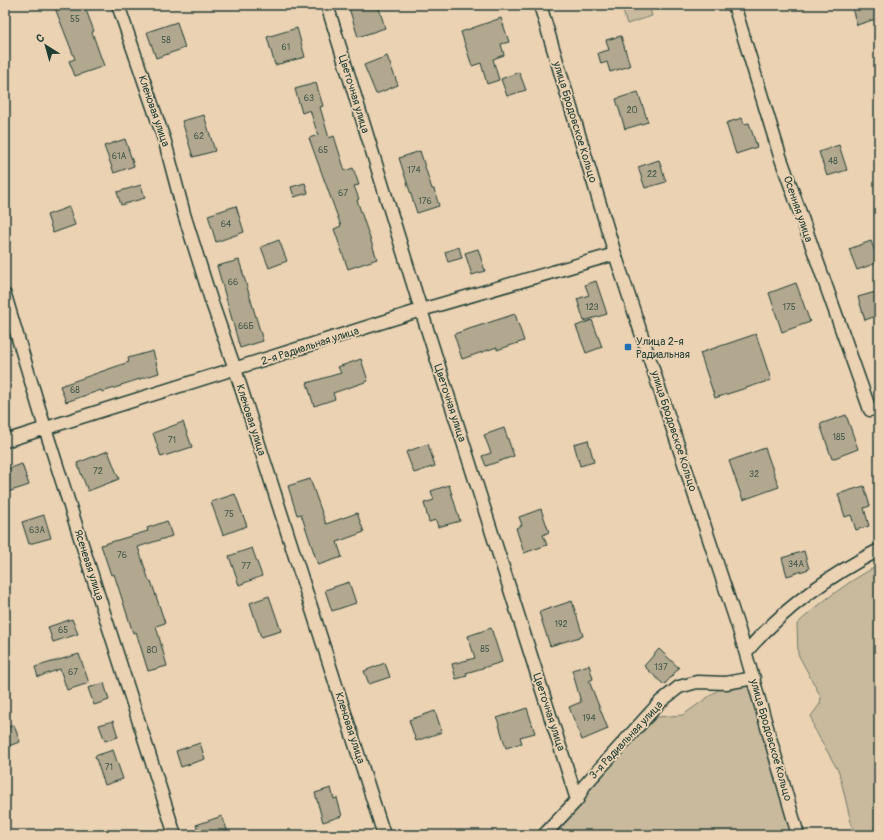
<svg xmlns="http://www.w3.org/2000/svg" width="884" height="840" font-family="Pangolin,sans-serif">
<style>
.green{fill:#c9ba9e;stroke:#747c69}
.building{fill:#b2a890;stroke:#1f3d34}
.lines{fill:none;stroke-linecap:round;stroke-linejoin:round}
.street-casing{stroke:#1f3d34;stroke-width:15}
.street{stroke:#ead2b3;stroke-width:12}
.poi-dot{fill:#1f6fb2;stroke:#ead2b3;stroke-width:1.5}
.labels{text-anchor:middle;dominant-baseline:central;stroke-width:3.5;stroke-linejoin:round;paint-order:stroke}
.number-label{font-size:9px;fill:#44584b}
.street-label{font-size:11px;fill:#1f3d34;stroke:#ead2b3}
.poi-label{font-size:11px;fill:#1f3d34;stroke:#ead2b3;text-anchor:start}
</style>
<rect width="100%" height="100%" fill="#ead2b3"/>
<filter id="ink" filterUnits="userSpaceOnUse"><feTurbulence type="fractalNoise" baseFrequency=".025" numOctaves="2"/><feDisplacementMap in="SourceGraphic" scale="8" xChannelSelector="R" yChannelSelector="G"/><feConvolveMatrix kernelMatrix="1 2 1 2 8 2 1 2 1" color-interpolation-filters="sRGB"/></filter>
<g filter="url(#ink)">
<path class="green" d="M621,5H649L652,16L627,24Z
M879,565V835H854L839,772L814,728L811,716L820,704L821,697L798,654L797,624C822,601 849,581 879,565Z
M748,683L793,835H554L585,801L584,793L657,717L683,715L718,690Z"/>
<path class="building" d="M62,5H84L94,31L92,32L104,66L75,76L69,61L75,59L55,8Z
M358,5H378L385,28L358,37L349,8Z
M851,5H879V18L857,25Z
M501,18L509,42L501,44L504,55L493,59L499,80L487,84L481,63L472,66L461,32Z
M177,22L185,48L156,58L147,32Z
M297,28L305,57L275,65L267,37Z
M621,36L630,66L610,72L607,62L601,64L598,53L609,50L606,40Z
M387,56L398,85L376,94L364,65Z
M519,72L526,90L507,96L501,79Z
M316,83L323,106L320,107L329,138L334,136L345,171L353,168L359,185L354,186L359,199L357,200L377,259L348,269L334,229L341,226L309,138L318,135L310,110L302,113L295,89Z
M638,92L648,122L625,129L616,99Z
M204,115L215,151L193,157L182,121Z
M742,118L744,124L749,123L757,147L736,154L726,123Z
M125,139L134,166L114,173L104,146Z
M839,145L847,170L827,176L819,152Z
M420,151L432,189H434L439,206L417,213L399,158Z
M659,160L666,182L645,188L638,167Z
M305,183L308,193L294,197L291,187Z
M141,185L145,198L121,205L117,192Z
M236,206L244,232L216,242L208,215Z
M69,207L75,225L53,233L47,215Z
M279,240L287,261L269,268L261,247Z
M871,241L879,262L857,270L849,249Z
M459,247L462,258L448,262L445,252Z
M478,249L485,271L472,275L465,253Z
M239,260L263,341L240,348L217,266Z
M596,281L607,314L584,321L577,299L589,295L585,285Z
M796,283L810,322L782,332L769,293Z
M879,291V315L865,320L858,297Z
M515,314L524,341L497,350V347L462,359L454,334Z
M592,320L602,347L586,353L576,326Z
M756,334L771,380L715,398L700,353Z
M153,351L159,373L121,385V386L102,392L101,390L66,402L60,386L129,362L128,358Z
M361,359L368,381L333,393L335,399L314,406L307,383L341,373L338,367Z
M846,415L858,449L832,459L820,424Z
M183,422L192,447L161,457L153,433Z
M504,428L514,456L486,466L482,456L491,453L484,435Z
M588,440L594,462L580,466L574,444Z
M428,444L435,466L414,473L406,452Z
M765,448L779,487L743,500L729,461Z
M108,451L119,479L88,491L77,463Z
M22,464L29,485L5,493V470Z
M310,479L326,524L357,513L364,532L337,542L342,557L318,565L301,514L297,515L288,486Z
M449,485L460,521L438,527L436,520L429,522L424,503L434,500L431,491Z
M864,486L870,506L864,508L869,526L856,530L851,515L845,517L838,494Z
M235,494L247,526L223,535L211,502Z
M541,509L549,532L543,535L547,545L524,553L516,528L522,525L519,517Z
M44,515L51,538L29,544L22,522Z
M167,521L172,536L138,547L149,581H151L165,623L156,626L167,666L148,671L136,632L133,633L114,574L111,575L101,545L148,531L147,528Z
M252,548L262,576L239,585L229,556Z
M804,551L809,569L787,576L782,558Z
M349,582L356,603L332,611L325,590Z
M269,596L281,631L261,637L250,603Z
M572,601L583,636L550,646L539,612Z
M72,619L78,634L53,642L48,627Z
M491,628L502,662L466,673L467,676L456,679L452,664L475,658L468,636Z
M659,649L679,668L664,685L644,666Z
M79,654L89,683L67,690L60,669L38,677L35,667Z
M385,663L390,677L369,684L364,671Z
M589,665L593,679L589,681L608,729L582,740L569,707L581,702L572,670Z
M104,683L109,700L94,705L88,688Z
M527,708L535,733L520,737L522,743L506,748L497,718Z
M435,711L442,732L416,741L409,720Z
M113,721L118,737L105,741L99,725Z
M14,725L20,742L8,746L5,736V728Z
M200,743L205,759L181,767L176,751Z
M113,750L123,779L105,785L95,756Z
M331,788L334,799L337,798L342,816L323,822L315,793Z
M222,816L229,835H200L196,825Z"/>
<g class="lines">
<g class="street-casing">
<path id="street" d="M118,5L165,142L184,214L211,300L235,369L384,835
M327,5L421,310L577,800
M540,5L615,254L739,630L798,835
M734,5L780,156L870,410
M5,295L45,428L175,835
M5,441L421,310L615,254
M746,652C782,610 830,575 879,550
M544,835L577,800L584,786L660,702L679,687L697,682L726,683L754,678"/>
</g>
<use href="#street" class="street"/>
</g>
</g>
<rect class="poi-dot" x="624" y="343" width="8" height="8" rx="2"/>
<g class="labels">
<g class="number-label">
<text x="75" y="19">55</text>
<text x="166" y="40">58</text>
<text x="286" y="47">61</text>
<text x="309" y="98">63</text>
<text x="632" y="110">20</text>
<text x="199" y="136">62</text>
<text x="323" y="150">65</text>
<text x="119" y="156">61А</text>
<text x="833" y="161">48</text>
<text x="414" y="170">174</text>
<text x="652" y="174">22</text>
<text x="343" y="193">67</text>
<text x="425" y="201">176</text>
<text x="226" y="224">64</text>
<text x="233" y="282">66</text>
<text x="592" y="307">123</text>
<text x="789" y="307">175</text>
<text x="246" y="326">66Б</text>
<text x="75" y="390">68</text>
<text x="839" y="437">185</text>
<text x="172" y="440">71</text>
<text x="98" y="471">72</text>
<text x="754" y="474">32</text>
<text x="229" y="514">75</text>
<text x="37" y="530">63А</text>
<text x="122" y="555">76</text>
<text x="796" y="564">34А</text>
<text x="246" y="566">77</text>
<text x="561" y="624">192</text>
<text x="63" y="630">65</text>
<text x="485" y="649">85</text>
<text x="152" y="650">80</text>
<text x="661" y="667">137</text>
<text x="73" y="672">67</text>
<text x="589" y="718">194</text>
<text x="109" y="767">71</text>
</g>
<g class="street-label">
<text transform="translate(354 94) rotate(73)">Цветочная улица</text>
<text transform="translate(154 111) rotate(71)">Кленовая улица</text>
<text transform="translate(575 122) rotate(73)">улица Бродовское Кольцо</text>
<text transform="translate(798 209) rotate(71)">Осенняя улица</text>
<text transform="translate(310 346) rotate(-18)">2-я Радиальная улица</text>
<text transform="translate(450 403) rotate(72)">Цветочная улица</text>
<text transform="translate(251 420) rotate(72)">Кленовая улица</text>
<text transform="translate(674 431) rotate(72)">улица Бродовское Кольцо</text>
<text transform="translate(89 565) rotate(72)">Ясеневая улица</text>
<text transform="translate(549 712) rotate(72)">Цветочная улица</text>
<text transform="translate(350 728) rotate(72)">Кленовая улица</text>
<text transform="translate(626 740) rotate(-47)">3-я Радиальная улица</text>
<text transform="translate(771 740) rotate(74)">улица Бродовское Кольцо</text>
</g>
<g class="poi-label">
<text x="636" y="341">Улица 2-я<tspan x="636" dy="13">Радиальная</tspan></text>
</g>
</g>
<rect width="884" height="840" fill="none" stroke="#ead2b3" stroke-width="20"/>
<rect x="10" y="10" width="864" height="820" fill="none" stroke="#1f3d34" stroke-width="1.5" filter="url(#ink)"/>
<g transform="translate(46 46) rotate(323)" stroke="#ead2b3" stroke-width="3" paint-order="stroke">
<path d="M0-3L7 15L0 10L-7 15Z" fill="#1f3d34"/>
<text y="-6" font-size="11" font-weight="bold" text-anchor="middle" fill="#1f3d34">С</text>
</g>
</svg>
